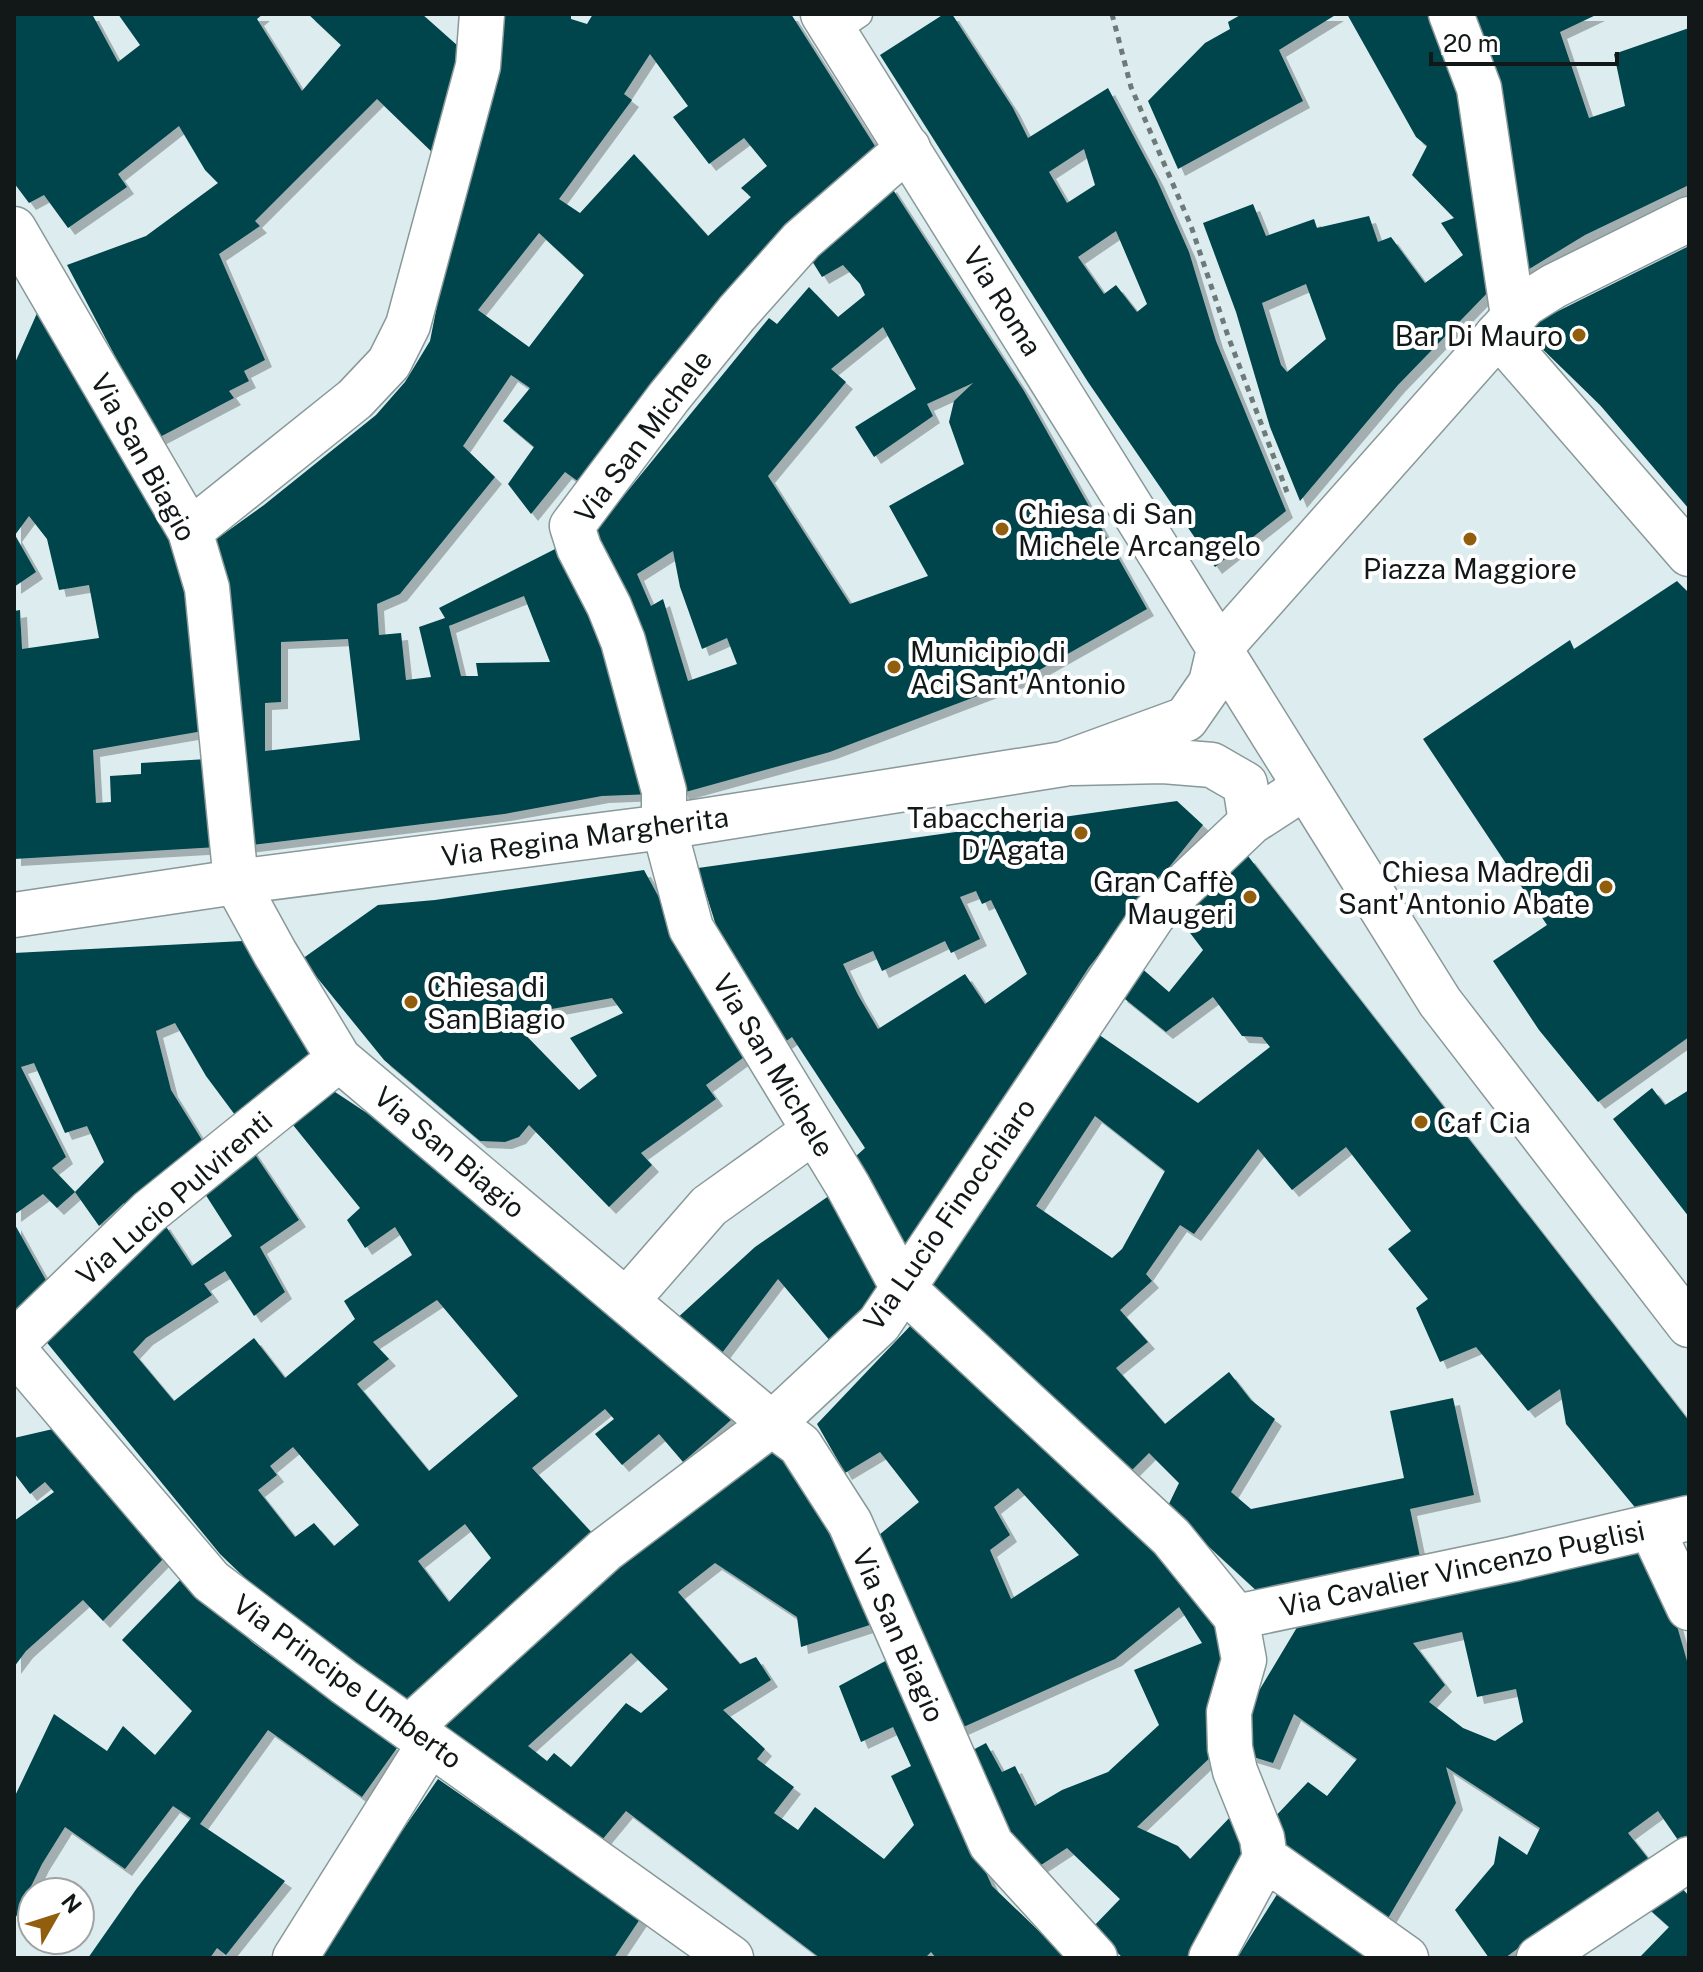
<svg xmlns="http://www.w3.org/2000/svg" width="1703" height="1972" font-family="'Public Sans',sans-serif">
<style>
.building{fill:#02454b;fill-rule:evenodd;filter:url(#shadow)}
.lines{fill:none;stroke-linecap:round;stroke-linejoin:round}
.service-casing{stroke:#899899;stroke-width:29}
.minor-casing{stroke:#899899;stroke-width:47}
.tertiary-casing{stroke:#899899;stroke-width:47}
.path{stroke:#6e7979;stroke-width:5;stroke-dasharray:6 6;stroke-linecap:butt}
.service{stroke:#fff;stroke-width:26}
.minor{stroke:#fff;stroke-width:44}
.tertiary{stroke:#fff;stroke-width:44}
.poi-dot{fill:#915e0e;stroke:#fff;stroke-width:3}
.labels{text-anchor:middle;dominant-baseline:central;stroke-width:8;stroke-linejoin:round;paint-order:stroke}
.street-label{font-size:28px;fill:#121818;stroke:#fff}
.poi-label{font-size:28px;fill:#121818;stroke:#fff;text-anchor:end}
</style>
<defs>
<filter id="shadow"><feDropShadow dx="7" dy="7" stdDeviation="0" flood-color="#0004"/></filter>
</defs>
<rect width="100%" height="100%" fill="#ddedef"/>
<path class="building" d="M14,14H92L118,62L140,45L118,14H263L257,19L302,91L341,45L308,14H422L467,54L433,153L377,99L255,221L260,226L219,254L265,360L244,371L249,381L229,391L234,398L158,438L67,265L146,236L218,183L205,170L179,126L118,174L127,187L68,228L44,195L29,203L14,183Z
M495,14H571V19L587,24L593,14H791L880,154L579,482L565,472L531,514L508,484L534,447L503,421L530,388L511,375L463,446L495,477L400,594L377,604L379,635L401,633L406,680L431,677L419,627L445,618L439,608L559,547L581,578L654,794L602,796L504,814L243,846L239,703L229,586L211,543L264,505L376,415L405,382L430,341ZM650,54L688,106L673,117L709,164L744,138L767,166L741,188L751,197L708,236L634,154L580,213L559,199L632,100L624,94ZM539,233L584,275L529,347L478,310ZM524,596L550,662L476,663L478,676H461L449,626ZM348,639L360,740L265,751V703L281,702V642Z
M944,14H952L1013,108L1028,138L1108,88L1157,180L1189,252L1216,341L1286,511L1215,567L1088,382L880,55ZM1084,149L1095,185L1067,203L1049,172ZM1116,231L1147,304L1137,312L1116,285L1104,294L1078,257Z
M1242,14H1337L1279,50L1303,101L1178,169L1148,101L1205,43L1230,29L1228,22Z
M1347,14H1431L1448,43L1494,286L1398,385L1300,501L1270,427L1236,312L1203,223L1253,204L1266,236L1314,219L1317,228L1369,216L1378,242L1391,237L1425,283L1463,255L1441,223L1454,218L1412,175L1427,146L1416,137ZM1306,284L1326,339L1287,372L1281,365L1262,303Z
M1469,14H1598L1560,32L1589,118L1625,106L1614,54L1689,28V185L1585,235L1521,274Z
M890,185L1024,391L1147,609L1027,677L830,752L682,793L590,537L769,318L777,324L809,287L838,317L865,295L860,284L843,265L822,277L812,261ZM883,327L916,389L855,427L874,457L933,416L927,404L973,383L954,401L949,422L964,464L889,506L928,576L850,604L768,476L846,382L831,369ZM673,551L680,587L702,649L727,638L737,664L688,681L663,599L651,606L637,574Z
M1689,246V509L1600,405L1522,329Z
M38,311L182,555L203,731L93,750L96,803L111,802L110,776L141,774V763L207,759L218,847L14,859V611L20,610L22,649L99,638L89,585L59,590L47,539L29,516L15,535L36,572L14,587V365Z
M1677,581L1689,593V1037L1598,1102L1539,1030L1493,961L1547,925L1423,739L1570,640L1574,649Z
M1177,801L1203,825L1089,967L905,1252L846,1165L865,1148L792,1037L779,1046L724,951L698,868ZM976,891L982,904L991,900L1027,974L985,1004L965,974L878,1029L858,995L843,964L873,951L882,971L945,941L951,953L980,939L960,897Z
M1248,856L1689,1421V1500L1638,1511L1566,1424L1560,1389L1528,1411L1476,1347L1440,1362L1416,1308L1428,1299L1388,1249L1411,1231L1346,1147L1292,1190L1258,1149L1194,1234L1180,1225L1146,1274L1152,1281L1120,1310L1148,1342L1116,1368L1165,1424L1229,1372L1251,1400L1275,1419L1231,1492L1251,1509L1404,1478L1390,1411L1453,1398L1474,1495L1410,1509L1420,1557L1258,1592L1167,1508L1179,1483L1149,1453L1129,1473L923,1283L1095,1032L1198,1103L1270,1047L1262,1037L1242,1036L1213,997L1166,1032L1120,995L1139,966L1169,992L1203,950L1175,913ZM1095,1116L1165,1171L1122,1249L1112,1258L1036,1206Z
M644,870L705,982L751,1052L706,1085L716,1099L641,1153L652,1165L609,1207L529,1125L519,1137L505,1142L480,1141L384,1060L302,959L378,905L435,900ZM612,998L623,1013L570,1038L597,1076L579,1090L508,1017Z
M243,941L315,1063L238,1119L206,1076L175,1023L156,1031L171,1090L205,1145L127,1210L124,1203L99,1226L75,1192L57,1208L43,1194L14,1215V953ZM34,1063L65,1133L87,1126L104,1162L75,1192L52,1168L66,1157L21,1067Z
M329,1088L444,1164L674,1359L731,1420L683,1462L659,1434L622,1465L595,1434L614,1419L605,1409L532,1468L592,1533L413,1707L279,1610L220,1554L44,1339L163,1222L192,1266L232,1236L200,1186L250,1147L299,1220L260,1247L285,1292L254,1316L225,1271L204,1284L212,1295L146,1338L133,1352L174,1401L254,1338L285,1378L355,1319L344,1301L412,1255L395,1227L365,1248L347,1220L360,1208L289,1120ZM437,1300L518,1396L429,1471L357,1384L389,1359L373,1342ZM293,1447L359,1525L334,1546L314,1523L295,1537L258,1490L277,1475L270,1466ZM465,1524L491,1558L449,1602L418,1561Z
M1652,1088L1665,1105L1689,1090V1217L1613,1119Z
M836,1191L884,1281L869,1309L831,1342L778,1279L719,1357L674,1321L755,1247Z
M14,1223L48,1284L14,1314Z
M914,1322L1152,1537L1224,1634L1216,1752L1137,1827L1178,1846L1190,1859L1234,1813L1244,1832L1240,1862L1194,1958H1123L1092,1928L1120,1899L1067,1848L1038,1867L1003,1827L969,1752L986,1743L1002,1772L1015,1766L1035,1806L1062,1790L1108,1772L1159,1725L1134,1670L1202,1643L1179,1607L1115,1659L959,1729L873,1540L919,1502L880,1452L845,1473L817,1424ZM1018,1488L1079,1555L1011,1599L990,1550L1010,1535L994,1507Z
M53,1429L165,1557L103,1621L83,1600L26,1651L14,1667V1521L54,1492L45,1482L30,1494L14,1473V1438Z
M774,1445L806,1490L876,1623L801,1647L797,1617L715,1563L678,1592L740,1664L756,1657L771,1680L723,1710L765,1749L757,1759L794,1787L774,1813L798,1830L815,1807L884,1859L914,1825L891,1776L911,1766L893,1727L861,1742L839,1686L889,1659L992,1886L1067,1958H936L931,1952L925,1958H820L626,1811L597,1846L438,1724L617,1566ZM631,1653L668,1689L641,1713L626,1703L571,1767L554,1753L547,1761L528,1746Z
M1642,1547L1671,1605L1689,1668V1838L1680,1843L1658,1811L1628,1833L1651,1862L1557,1919L1505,1958H1489L1455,1910L1494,1864L1499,1836L1527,1855L1540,1828L1446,1767L1456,1803L1384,1925L1292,1854L1270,1822L1308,1782L1327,1796L1357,1759L1294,1714L1273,1763L1250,1756L1245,1714L1299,1624ZM1462,1632L1477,1697L1516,1689L1523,1722L1495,1741L1463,1728L1429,1702L1445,1685L1413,1643Z
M184,1576L252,1642L397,1748L362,1797L268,1730L200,1824L285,1881L226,1955L217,1948L210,1958H88L137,1888L191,1818L173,1806L125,1869L65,1827L42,1864L14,1921V1798L54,1714L107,1751L123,1726L155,1755L192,1711L122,1640Z
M438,1779L640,1919L614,1958H314Z
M1674,1880L1689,1896V1958H1639L1669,1927L1641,1902Z
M1281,1888L1381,1958H1237Z"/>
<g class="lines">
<g class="service-casing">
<path id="service" d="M834,31L859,14"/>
</g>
<g class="minor-casing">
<path id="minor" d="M1451,14L1479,88L1513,316
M908,148L802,240L737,313L669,397L572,526L579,548L609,606L623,641L664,791V827L691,928L848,1186L903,1288L1171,1537L1236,1617L1244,1660L1229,1712L1230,1748L1235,1771L1262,1838L1265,1858L1211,1958
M14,229L190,531L207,588L236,882L275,953L339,1059L772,1424L800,1445L850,1523L991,1844L1095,1958
M1498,334L1689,554
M190,531L355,399L389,363L408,325L478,66L482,14
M1073,763L1163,761L1212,765L1245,784L1251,822
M627,1300L709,1206L814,1131
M14,1343L149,1212L339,1059
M14,1350L211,1581L344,1682L731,1958
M1651,1527L1689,1608
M1236,1617L1513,1559L1689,1518
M409,1728L605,1550L772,1424L879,1324L1154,914L1251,822L1305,787
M1265,1858L1406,1958
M295,1958L430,1743
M1539,1958L1689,1859"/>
</g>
<g class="tertiary-casing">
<path id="tertiary" d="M823,14L1440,1002L1689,1325
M14,915L236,882L664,827L1063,764L1186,719L1211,683L1219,649L1525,304L1554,286L1689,219"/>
</g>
<path class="path" d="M1112,14L1131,87L1191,226L1228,336L1287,492"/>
<use href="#service" class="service"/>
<use href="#minor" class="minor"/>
<use href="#tertiary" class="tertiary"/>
</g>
<g class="poi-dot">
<circle cx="1579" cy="335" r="8"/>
<circle cx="1002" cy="529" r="8"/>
<circle cx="1470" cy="539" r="8"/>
<circle cx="894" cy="667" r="8"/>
<circle cx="1081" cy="833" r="8"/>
<circle cx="1606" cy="887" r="8"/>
<circle cx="1250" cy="897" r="8"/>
<circle cx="411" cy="1002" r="8"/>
<circle cx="1421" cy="1122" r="8"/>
</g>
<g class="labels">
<g class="street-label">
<text transform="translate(1003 301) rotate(58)">Via Roma</text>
<text transform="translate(643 436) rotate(-53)">Via San Michele</text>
<text transform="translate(144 457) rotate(61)">Via San Biagio</text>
<text transform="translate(585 836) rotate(-8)">Via Regina Margherita</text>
<text transform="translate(774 1065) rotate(59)">Via San Michele</text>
<text transform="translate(450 1152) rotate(40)">Via San Biagio</text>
<text transform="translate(174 1198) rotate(-41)">Via Lucio Pulvirenti</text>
<text transform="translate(949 1214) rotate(-55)">Via Lucio Finocchiaro</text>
<text transform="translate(1462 1568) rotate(-12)">Via Cavalier Vincenzo Puglisi</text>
<text transform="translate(899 1635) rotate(66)">Via San Biagio</text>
<text transform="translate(348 1681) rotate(36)">Via Principe Umberto</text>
</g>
<g class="poi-label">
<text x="1563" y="335">Bar Di Mauro</text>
<text x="1018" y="513" text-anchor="start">Chiesa di San<tspan x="1018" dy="32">Michele Arcangelo</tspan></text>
<text x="1470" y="568" text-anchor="middle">Piazza Maggiore</text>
<text x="910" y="651" text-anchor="start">Municipio di<tspan x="910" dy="32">Aci Sant'Antonio</tspan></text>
<text x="1065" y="817">Tabaccheria<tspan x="1065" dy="32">D'Agata</tspan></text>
<text x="1590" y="871">Chiesa Madre di<tspan x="1590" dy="32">Sant'Antonio Abate</tspan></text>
<text x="1234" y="881">Gran Caffè<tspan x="1234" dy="32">Maugeri</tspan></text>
<text x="427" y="986" text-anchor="start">Chiesa di<tspan x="427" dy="32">San Biagio</tspan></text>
<text x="1437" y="1122" text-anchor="start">Caf Cia</text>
</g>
</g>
<rect width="1703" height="1972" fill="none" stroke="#121818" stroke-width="32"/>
<g transform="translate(56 1916) rotate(51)"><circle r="38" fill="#ffffff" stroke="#a0a3a3" stroke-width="2"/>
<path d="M0-6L14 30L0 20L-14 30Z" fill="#915e0e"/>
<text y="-12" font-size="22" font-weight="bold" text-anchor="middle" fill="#121818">N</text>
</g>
<path d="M1431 52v12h186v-12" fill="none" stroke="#121818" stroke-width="4"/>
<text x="1443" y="52" font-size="24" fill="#121818" stroke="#ffffff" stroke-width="6" paint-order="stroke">20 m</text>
</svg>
